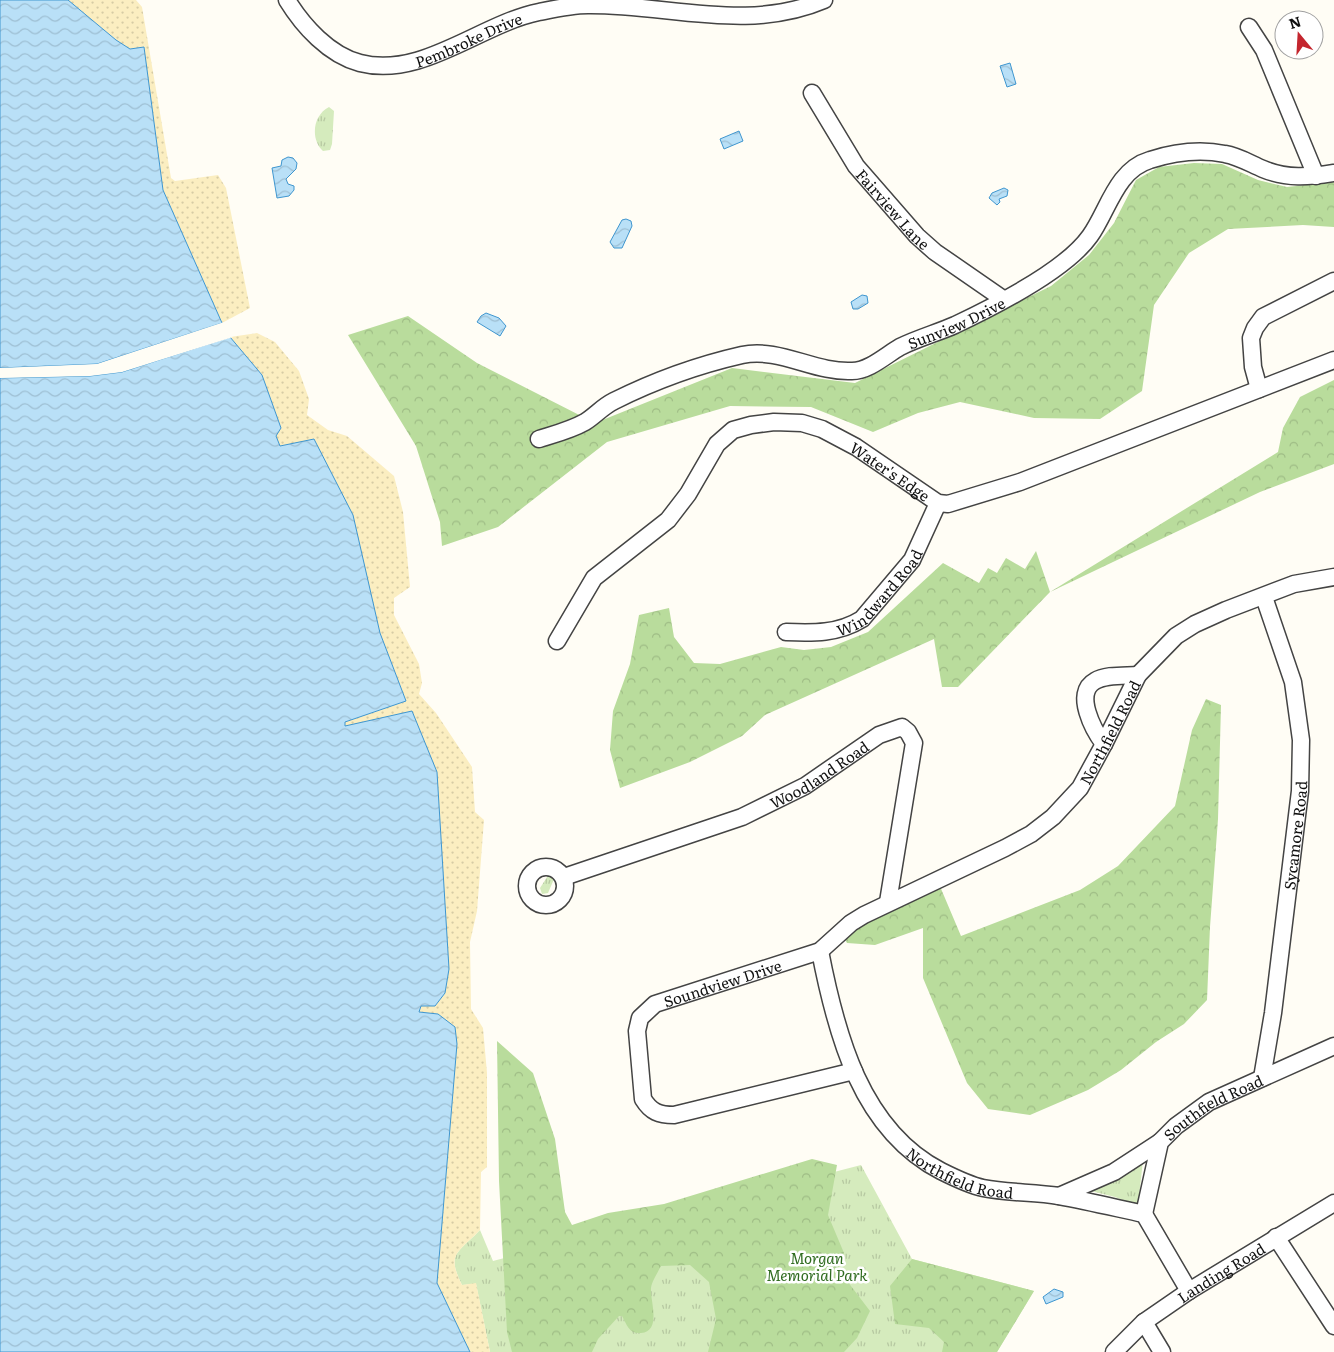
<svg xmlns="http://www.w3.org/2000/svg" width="1334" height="1352" font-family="Literata,serif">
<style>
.grass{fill:url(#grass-tufts)}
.forest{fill:url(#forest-crowns)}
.sand{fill:url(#sand-dots)}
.water{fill:url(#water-waves);stroke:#3f96cf}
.pier{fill:#fffdf5}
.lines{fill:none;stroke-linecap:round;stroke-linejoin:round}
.minor-casing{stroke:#444;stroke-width:19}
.minor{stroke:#fff;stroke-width:16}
.labels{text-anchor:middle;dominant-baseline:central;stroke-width:5;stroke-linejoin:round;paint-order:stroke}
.street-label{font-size:15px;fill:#111;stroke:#fff}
.park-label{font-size:15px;font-style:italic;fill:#2f6b1f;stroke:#fff}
</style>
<defs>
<pattern id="grass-tufts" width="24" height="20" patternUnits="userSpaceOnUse" patternTransform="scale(1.25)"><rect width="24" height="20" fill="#d5ebbd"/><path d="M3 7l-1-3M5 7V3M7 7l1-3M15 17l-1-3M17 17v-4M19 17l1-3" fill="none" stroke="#b6c8a1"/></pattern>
<pattern id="forest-crowns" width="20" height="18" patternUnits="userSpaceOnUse" patternTransform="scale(1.25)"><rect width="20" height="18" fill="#b9dc9c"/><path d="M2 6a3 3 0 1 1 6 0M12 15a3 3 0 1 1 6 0" fill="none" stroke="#9ebc85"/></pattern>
<pattern id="sand-dots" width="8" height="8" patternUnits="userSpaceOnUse" patternTransform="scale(1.25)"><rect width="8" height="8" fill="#fbeec1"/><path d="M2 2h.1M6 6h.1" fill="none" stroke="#d6cba5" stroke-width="1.8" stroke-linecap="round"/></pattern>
<pattern id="water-waves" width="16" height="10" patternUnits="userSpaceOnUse" patternTransform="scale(1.25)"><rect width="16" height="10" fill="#b9e0f7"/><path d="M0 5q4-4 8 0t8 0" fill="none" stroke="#9ebfd3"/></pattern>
</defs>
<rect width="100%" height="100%" fill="#fffdf5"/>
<path class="grass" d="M329,107L334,111L332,144L330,150L323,151C310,139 313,115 329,107Z
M549,874L553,875L554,879L548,893L542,894L540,888Z
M1143,1160L1138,1206L1115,1197L1087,1190Z
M861,1165L912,1259L1034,1291L997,1352H490L476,1284L462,1285C446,1253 458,1253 480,1230L493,1261Z"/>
<path class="forest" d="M1194,163L1222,164L1258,180L1287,187L1334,182V227L1303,225L1228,229L1189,253L1154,305L1142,391L1100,419L1034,418L960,402L918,413L873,432L811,407L730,406L607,442L498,527L442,546L440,522L416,446L348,335L408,316L477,363L595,423L732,368L855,383L1051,286L1089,255L1114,223L1136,180L1159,167Z
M1334,380V464L1260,492L1050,592L958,687H942L934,639L765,715L742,736L690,762L620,788L610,750L613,711L630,664L639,615L669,608L674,637L694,663L720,664L781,647L804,650L831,647L868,632L943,563L979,583L988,568L997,573L1006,558L1025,569L1036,551L1050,592L1278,452L1283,428L1300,397Z
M1206,699L1221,705L1218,819L1210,927L1207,1000L1184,1024L1156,1042L1121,1070L1088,1090L1030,1115L988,1109L967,1083L923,978V928L875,945L847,943L843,936L854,926L939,884L961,936L1080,890L1118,866L1175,806L1192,730Z
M497,1041L533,1073L555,1139L565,1212L572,1225L608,1213L664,1204L812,1159L837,1165L828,1215L844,1253L838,1269L870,1311L857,1338L844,1352H708L716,1319L709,1282L690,1265L661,1266C658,1272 652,1281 651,1288C650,1301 662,1331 641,1333C629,1334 627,1325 622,1316H619L598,1339L592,1352H512L507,1332L499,1181Z
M912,1259L1034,1291L997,1352H942L944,1342L929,1328L895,1324L890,1286Z"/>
<path class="sand" d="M68,0H136L142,7L171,178L175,181L218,175L226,188L250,308L222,323L163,190L144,48L130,49L116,40Z
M257,333L275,342L299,371L309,399L307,415L328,430L347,436L394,476L403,512L410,587L394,598V615L419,664L422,683L419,694L436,713L472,767L475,812L484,820L477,911L470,942L471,1009L483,1028L487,1073V1167L481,1172L480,1230C458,1253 446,1253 462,1285L476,1283L490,1352H470L437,1283L457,1044L438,1014L419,1012L421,1006H435L445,993L449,969L437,772L345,726V722L406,701L380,633L280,446L275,436L281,428L262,375L230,337Z"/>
<path class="water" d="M0,0H68L116,40L130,49L144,47L163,190L222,323L97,364L0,368Z
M1010,63L1016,84L1007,87L1000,66Z
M739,131L743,141L724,149L720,139Z
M288,157L293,158L297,163L296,169L286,179L288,184L294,186V190L289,196L277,198L272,168L281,166L282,160Z
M1004,188L1008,190L1007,196L999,199L1000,202L997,205L989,198L992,193Z
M626,219L631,221L632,226L622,248H614L610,242L622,220Z
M862,295L867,296L868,303L858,309H853L851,302Z
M486,313L499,318L506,326L500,336L477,322L481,316Z
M230,337L262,375L281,428L276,436L280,446L314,439L353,515L380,633L406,701L345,722V726L412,711L437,772L449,969L445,993L435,1006H421L419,1012L438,1014L455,1027L457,1044L437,1283L470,1352H0V378L90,376L122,372Z
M1054,1289L1063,1292V1297L1046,1304L1043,1297Z"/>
<path class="pier" d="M224,322L223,325L98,367L0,370V368L97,364Z
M229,335L233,337L122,372L90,376L0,378V375L90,374L121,370Z"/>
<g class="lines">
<g class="minor-casing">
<g id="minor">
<path id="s1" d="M287,0C303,26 329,55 360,63C422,79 480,24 539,12C554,9 572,5 588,5C667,4 747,33 824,0"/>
<path d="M1249,27L1264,50L1316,176"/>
<path id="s2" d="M812,93L856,166L917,236L935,252L1003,299"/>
<path d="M1259,389L1253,367L1251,338L1255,328L1263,317L1334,281"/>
<path id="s3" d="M539,439C555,434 571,430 585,422C596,415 602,407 614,401C654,381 698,365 742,355C779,347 815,373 852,371C869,371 886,355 900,347C918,338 937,333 955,325C993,307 1066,270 1090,236C1108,211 1116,170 1150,160C1175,152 1200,149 1225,154C1238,156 1251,164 1263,169C1287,179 1309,177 1334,173"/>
<path id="s4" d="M786,632C813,633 838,634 862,619L912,560L938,503"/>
<path id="s5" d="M557,641L594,578L668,520L688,494L717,444L733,430L751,425L774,422L802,423L822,429L856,447L938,503L948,504L1020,482L1334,360"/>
<path d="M1104,744C1094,731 1073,693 1095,681C1106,674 1125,676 1138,675"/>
<circle cx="546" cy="886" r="19"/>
<path id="s6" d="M564,877L742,817L805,786L879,735L902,727L908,732L914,743L888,902"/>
<path id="s7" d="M820,951C836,1034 861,1130 941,1171C955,1178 969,1185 983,1188C1008,1193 1034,1192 1059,1196C1087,1201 1116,1208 1144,1214L1189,1291"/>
<path id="s8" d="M854,1071L674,1115C659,1115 651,1112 643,1099L637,1031L640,1018L655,1004L820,951L851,923L864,915L1005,848L1031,834L1053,817L1080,788L1104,744L1138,675L1176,636L1195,624L1226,610L1294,584L1334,577"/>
<path id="s9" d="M1262,1078L1273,1013L1300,791L1301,740L1293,682L1264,597"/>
<path d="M1059,1196L1114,1172L1160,1142"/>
<path id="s10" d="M1144,1214L1160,1142L1176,1126L1209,1102L1334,1046"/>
<path d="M1276,1237L1334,1326"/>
<path d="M1144,1322L1162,1352"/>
<path id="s11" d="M1114,1352L1144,1322L1189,1291L1334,1203"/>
</g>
</g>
<use href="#minor" class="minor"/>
</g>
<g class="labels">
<g class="street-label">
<text stroke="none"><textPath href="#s1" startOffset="212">Pembroke Drive</textPath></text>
<text stroke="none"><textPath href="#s2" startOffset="142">Fairview Lane</textPath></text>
<text stroke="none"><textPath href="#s3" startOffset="449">Sunview Drive</textPath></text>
<text stroke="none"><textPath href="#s5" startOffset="450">Water's Edge</textPath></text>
<text stroke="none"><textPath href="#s4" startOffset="109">Windward Road</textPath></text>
<text stroke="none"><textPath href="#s8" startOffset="871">Northfield Road</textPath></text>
<text stroke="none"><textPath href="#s6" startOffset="276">Woodland Road</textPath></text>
<text stroke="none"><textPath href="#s9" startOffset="245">Sycamore Road</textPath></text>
<text stroke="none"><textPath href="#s8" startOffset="395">Soundview Drive</textPath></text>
<text stroke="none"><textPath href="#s10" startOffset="138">Southfield Road</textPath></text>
<text stroke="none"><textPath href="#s7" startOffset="279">Northfield Road</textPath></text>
<text stroke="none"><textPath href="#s11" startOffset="134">Landing Road</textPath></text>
</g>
<g class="park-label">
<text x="817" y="1257">Morgan<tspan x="817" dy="17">Memorial Park</tspan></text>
</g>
</g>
<g transform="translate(1299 35) rotate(342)"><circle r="24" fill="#ffffff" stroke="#a0a0a0"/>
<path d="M0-4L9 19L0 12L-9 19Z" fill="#c4262e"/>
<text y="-8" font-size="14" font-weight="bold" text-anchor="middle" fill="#111111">N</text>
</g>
</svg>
